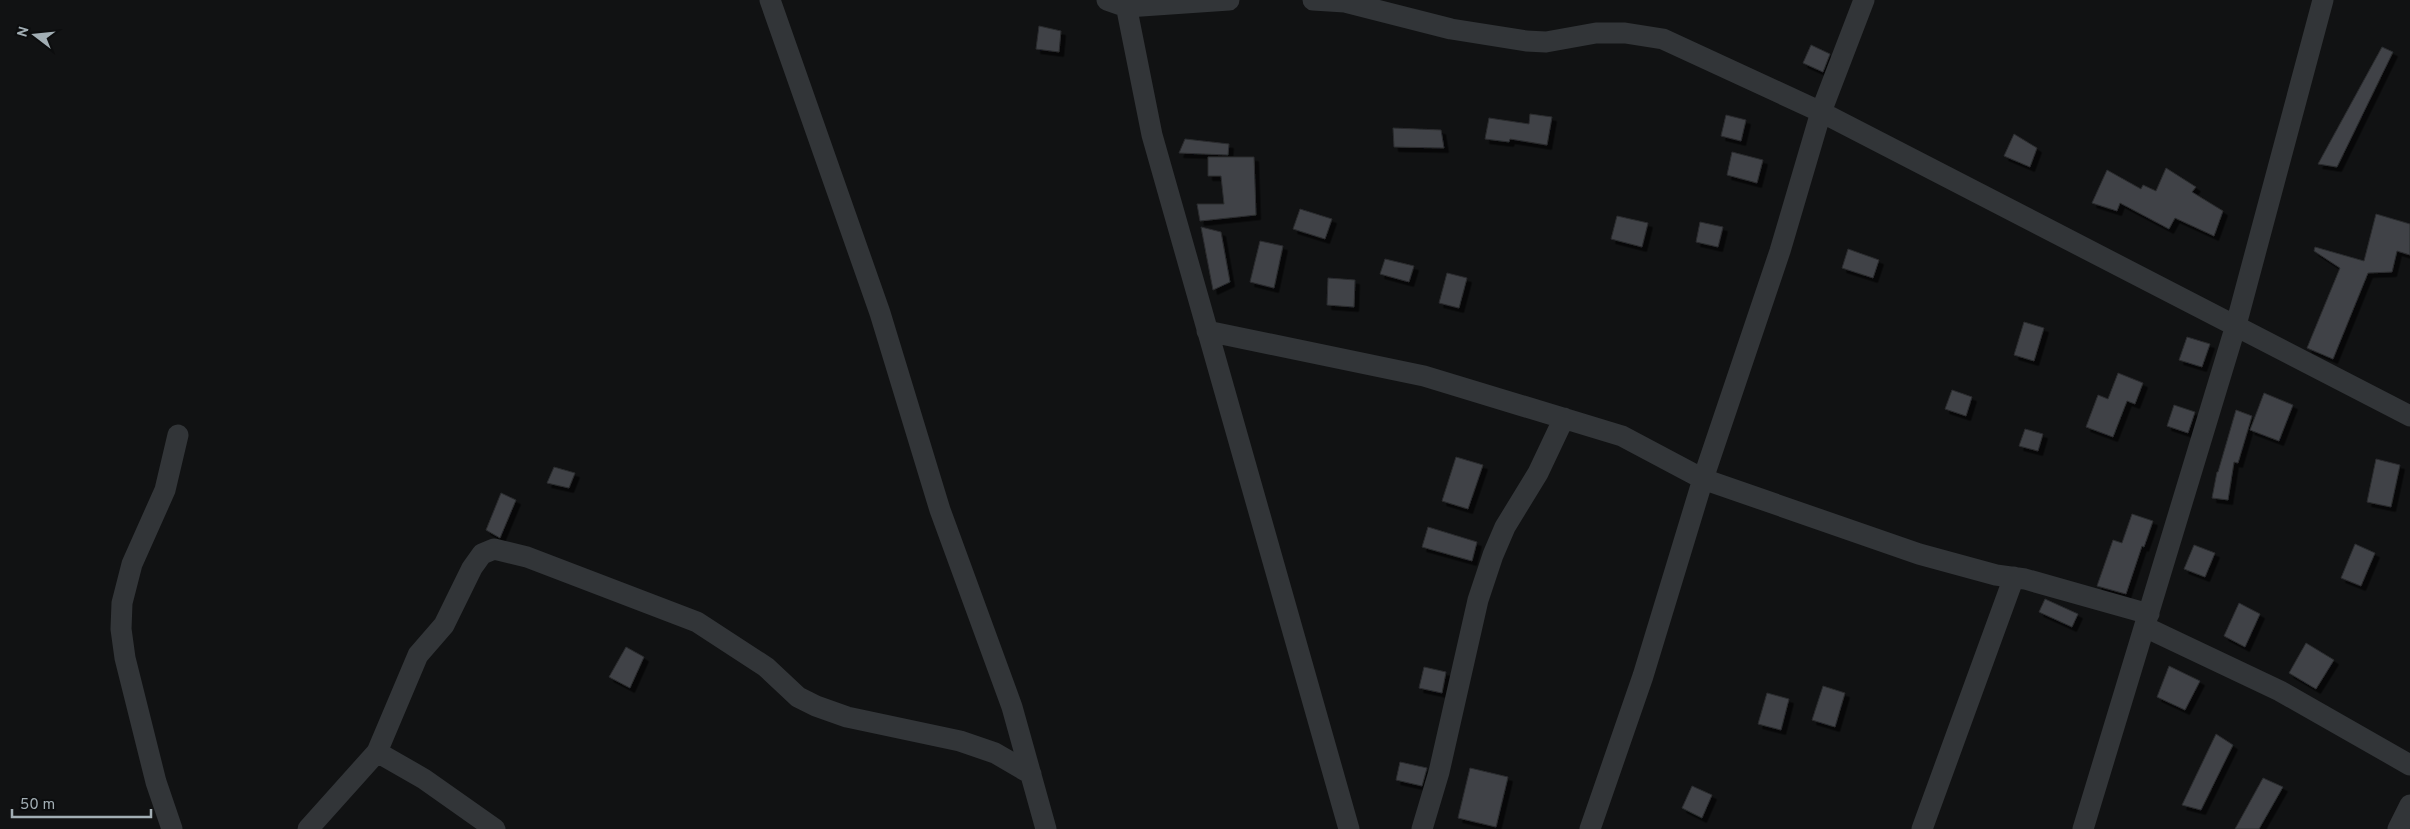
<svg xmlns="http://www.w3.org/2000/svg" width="2410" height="829" font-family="Overpass,sans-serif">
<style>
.building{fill:#404346;stroke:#2b2c2f;filter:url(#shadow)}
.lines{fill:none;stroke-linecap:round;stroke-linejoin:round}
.minor{stroke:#323538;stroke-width:21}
</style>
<defs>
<filter id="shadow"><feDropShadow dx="4.5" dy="4.5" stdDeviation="0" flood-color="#0009"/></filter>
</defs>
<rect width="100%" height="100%" fill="#111213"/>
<path class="building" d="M1039,26L1061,31L1059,52L1036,49Z
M1811,45L1830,54L1823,72L1803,63Z
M2382,47L2393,52L2337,167L2318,164Z
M1530,114L1552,117L1547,145L1510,139L1509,142L1485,139L1489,118L1529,124Z
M1726,115L1746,120L1741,141L1721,136Z
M1393,128L1441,130L1444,148L1394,147Z
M2014,134L2037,148L2030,167L2004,156Z
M1185,139L1229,144L1228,155L1179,153Z
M1732,152L1763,160L1757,183L1727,175Z
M1208,157H1254L1256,215L1200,221L1197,204H1224L1221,176H1208Z
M2166,168L2196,187L2192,192L2223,211L2214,236L2175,218L2169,229L2120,203L2117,211L2092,203L2107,170L2141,189L2143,185L2156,191Z
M1300,209L1332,219L1325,239L1293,229Z
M2376,214L2410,224V255L2397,251L2392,272L2368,273L2333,359L2307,348L2340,268L2314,251L2315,247L2364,261Z
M1617,216L1648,223L1642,247L1611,239Z
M1700,222L1723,227L1718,247L1696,242Z
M1201,227L1221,232L1230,282L1213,290Z
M1260,241L1283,246L1274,288L1250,282Z
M1848,249L1879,260L1873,278L1842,268Z
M1385,259L1414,266L1409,282L1380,274Z
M1447,273L1467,278L1459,308L1439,303Z
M1328,278L1355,280L1354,307L1327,305Z
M2024,322L2044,328L2034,361L2014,355Z
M2187,337L2210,344L2202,367L2179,360Z
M2118,373L2143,383L2135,404L2127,401L2113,437L2086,427L2098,395L2108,399Z
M1952,390L1972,397L1966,416L1945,409Z
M2264,393L2293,405L2279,441L2250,430Z
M2174,405L2195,412L2188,433L2167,426Z
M2236,410L2252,416L2238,463L2234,462L2228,500L2212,498L2217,472H2218Z
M2025,429L2043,434L2038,451L2019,446Z
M1456,457L1483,465L1468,509L1442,501Z
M2376,459L2400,465L2391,507L2367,502Z
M554,467L575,473L569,488L547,483Z
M501,493L516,500L500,538L486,530Z
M2132,514L2153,521L2144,547L2142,546L2126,594L2097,586L2113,540L2122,543Z
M1428,527L1477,542L1472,561L1422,547Z
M2355,544L2375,553L2361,586L2341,578Z
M2194,545L2215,553L2205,577L2184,569Z
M2045,599L2078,614L2072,627L2039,612Z
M2239,603L2260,614L2245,647L2224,636Z
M2306,643L2334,660L2316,689L2289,673Z
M626,647L644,657L630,688L609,677Z
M2169,666L2200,681L2185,710L2157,697Z
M1424,667L1446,672L1442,693L1419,688Z
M1823,686L1845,693L1835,727L1812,720Z
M1767,693L1789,699L1781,730L1758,724Z
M2216,734L2233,745L2201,810L2182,805Z
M1400,762L1427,768L1422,786L1396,780Z
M1470,768L1508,777L1496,827L1458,818Z
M2263,778L2283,787L2259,829H2235Z
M1692,786L1712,795L1702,818L1682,808Z"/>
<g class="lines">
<path class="minor" d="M770,0L880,313L940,510L1012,707L1046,829
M1107,0L1127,7L1229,0
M1125,0L1152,135L1349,829
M1313,0L1345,2L1451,29L1526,41L1546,42L1596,33H1625L1663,39L1821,112L2410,416
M1207,331L1424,376L1622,436L1703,479L1919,554L1996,575L2025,579L2149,614
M2145,627L2280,691L2410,765
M377,752L424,779L495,829
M172,829L156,782L125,658L121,629L122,603L132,564L165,490L178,435
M308,829L377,752L418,655L444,625L472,568L482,554L494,549L527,557L697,622L766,667L798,697L816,706L847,717L960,741L995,753L1031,774
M1422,829L1439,772L1478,600L1493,555L1505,527L1538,473L1564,418
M1590,829L1643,676L1703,479L1780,251L1821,112L1864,0
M1922,829L2014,577
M2083,829L2236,325L2323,0
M2398,829L2410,805"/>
</g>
<g transform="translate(35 35) rotate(286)" stroke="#0c0d0e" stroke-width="4" paint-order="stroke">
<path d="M0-4L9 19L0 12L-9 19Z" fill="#a2aeb4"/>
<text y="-8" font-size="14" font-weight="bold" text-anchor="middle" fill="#a2aeb4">N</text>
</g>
<path d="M12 809v8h139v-8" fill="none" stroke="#a2aeb4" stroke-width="2.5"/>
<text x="20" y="809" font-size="15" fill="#a2aeb4" stroke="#0c0d0e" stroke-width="4" paint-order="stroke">50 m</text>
</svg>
